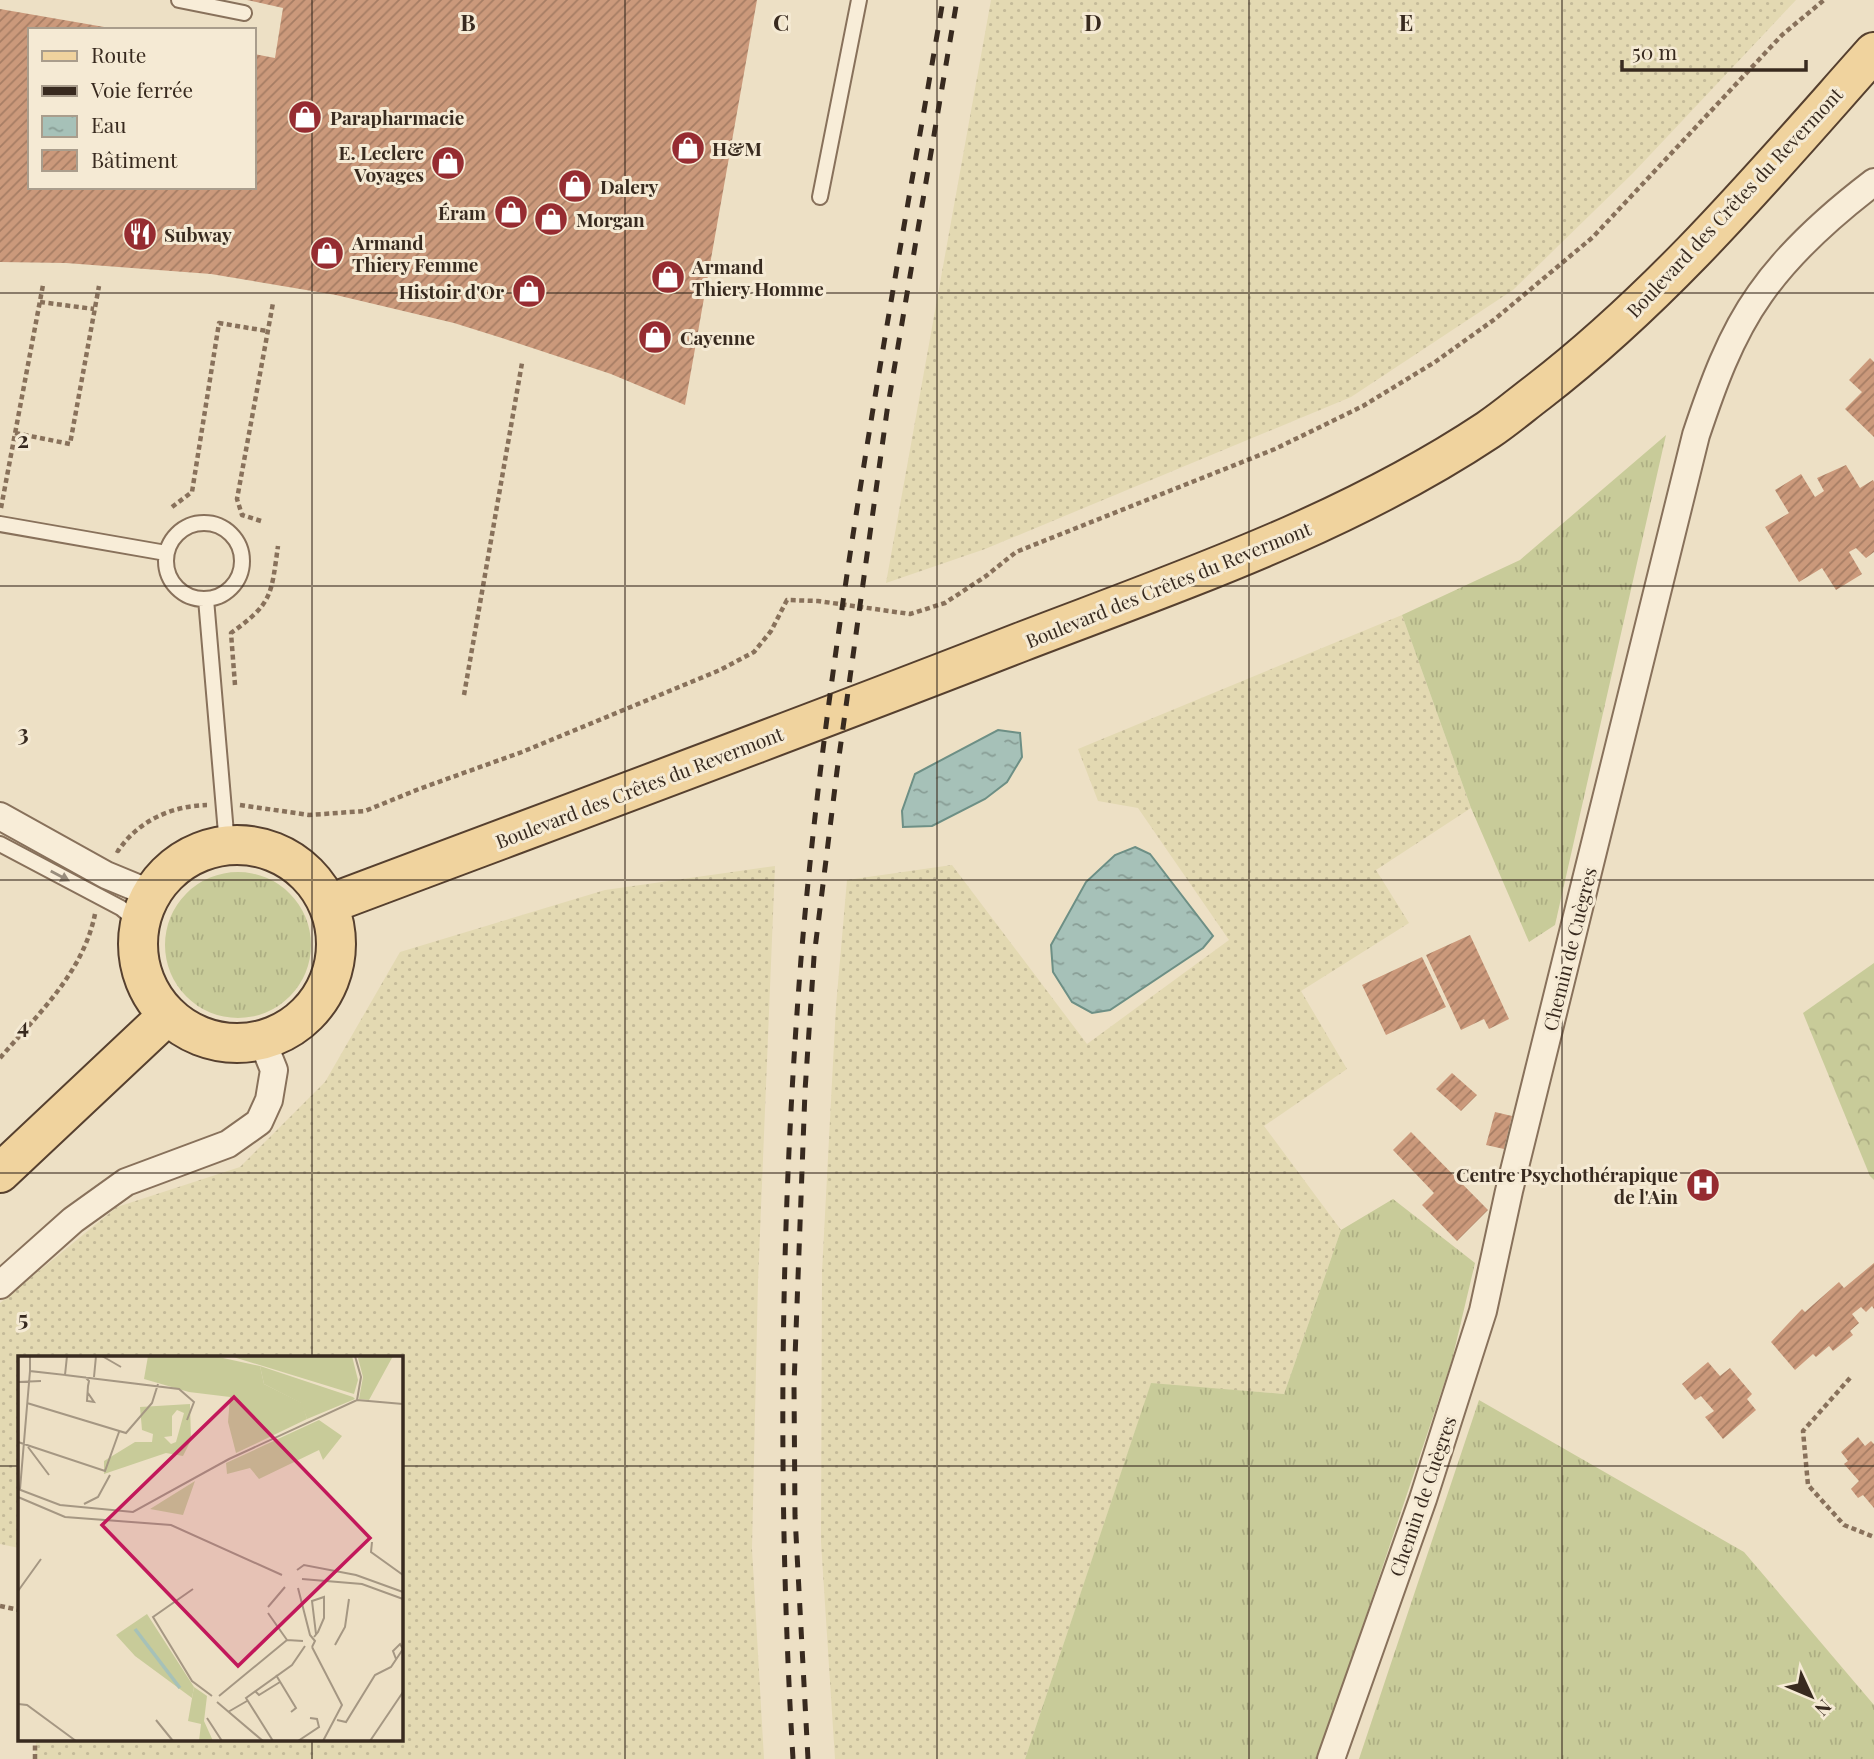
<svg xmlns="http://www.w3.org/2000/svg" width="1874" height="1759" font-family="'Playfair Display',serif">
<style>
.farmland{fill:url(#farmland-dots)}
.grass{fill:url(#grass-tufts)}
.forest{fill:url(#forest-crowns)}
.water{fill:url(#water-ripples);stroke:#6d8f85;stroke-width:2}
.building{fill:url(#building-hatch)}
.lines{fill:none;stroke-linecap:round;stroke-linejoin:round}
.lane-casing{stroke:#88715b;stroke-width:18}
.street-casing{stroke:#88715b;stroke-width:30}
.primary-casing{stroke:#56402f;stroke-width:42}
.path{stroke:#88715b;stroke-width:4.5;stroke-dasharray:5 3.5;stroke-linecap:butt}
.lane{stroke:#f8edd8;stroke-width:14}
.street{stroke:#f8edd8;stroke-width:26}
.primary{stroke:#f0d39e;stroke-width:38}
.rail{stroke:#382a1f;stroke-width:5;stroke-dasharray:12 12;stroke-linecap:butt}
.oneway{fill:#988c7c}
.grid{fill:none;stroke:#382a1f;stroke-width:2;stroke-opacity:0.55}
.labels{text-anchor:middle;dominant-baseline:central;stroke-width:6;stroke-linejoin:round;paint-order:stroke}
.poi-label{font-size:19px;font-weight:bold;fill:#382a1f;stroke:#f5ead4;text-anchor:start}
.street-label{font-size:19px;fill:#382a1f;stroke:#f5ead4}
.inset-river{fill:none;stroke:#a6c1b8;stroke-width:3.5}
.inset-road{fill:none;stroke:#a59783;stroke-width:2}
.view{fill:#c2185b;fill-opacity:0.15;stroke:#c2185b;stroke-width:3.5}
.inset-edge{fill:none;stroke:#382a1f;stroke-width:3.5}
.grid-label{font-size:23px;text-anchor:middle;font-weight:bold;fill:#382a1f;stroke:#f5ead4;stroke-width:6;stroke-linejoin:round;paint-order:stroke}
</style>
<defs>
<pattern id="farmland-dots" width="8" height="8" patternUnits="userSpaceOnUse" patternTransform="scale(1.75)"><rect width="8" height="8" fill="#e3d9b2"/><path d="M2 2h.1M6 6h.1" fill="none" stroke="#c4ba99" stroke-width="1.8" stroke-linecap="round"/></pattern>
<pattern id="grass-tufts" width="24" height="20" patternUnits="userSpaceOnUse" patternTransform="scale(1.75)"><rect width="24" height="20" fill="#c8cb99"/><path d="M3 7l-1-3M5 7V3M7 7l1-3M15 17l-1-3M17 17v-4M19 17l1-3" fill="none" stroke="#adae83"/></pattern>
<pattern id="forest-crowns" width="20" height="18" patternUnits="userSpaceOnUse" patternTransform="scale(1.75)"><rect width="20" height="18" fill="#c8cb99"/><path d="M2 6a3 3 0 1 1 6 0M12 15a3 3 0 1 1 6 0" fill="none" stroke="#adae83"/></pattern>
<pattern id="water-ripples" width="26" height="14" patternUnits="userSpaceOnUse" patternTransform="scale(1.75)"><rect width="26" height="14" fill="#a6c1b8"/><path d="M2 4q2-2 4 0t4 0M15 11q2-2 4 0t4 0" fill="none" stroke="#889d95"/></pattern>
<pattern id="building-hatch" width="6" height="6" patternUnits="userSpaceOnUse" patternTransform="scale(1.75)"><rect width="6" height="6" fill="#cb997b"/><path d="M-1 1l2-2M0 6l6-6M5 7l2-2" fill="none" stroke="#a67d64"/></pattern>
</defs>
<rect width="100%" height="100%" fill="#ede0c5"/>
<path class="farmland" d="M991,0H1796L1633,173L1513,290L1351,397L985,549L886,583Z
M1402,615L1471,808L1376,870L1409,923L1301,991L1347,1069L1264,1126L1341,1230L1284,1394L1151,1384L1025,1759H835L821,1542L822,1272L836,1006L847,880L952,865L1087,1044L1229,940L1138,808L1098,801L1078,749Z
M775,866L758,1281L752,1549L764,1759H35L36,1740H401V1358H19V1548L0,1544V1303L117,1207L240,1167L325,1082L400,952L605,890Z"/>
<path class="grass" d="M1666,435L1555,925L1529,942L1471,808L1402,615L1520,560Z
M165 945a73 73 0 1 1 146 0a73 73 0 1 1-146 0Z
M1393,1199L1475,1263L1452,1360L1318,1759H1025L1151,1383L1284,1394L1341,1230Z
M1479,1400L1744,1552L1874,1705V1759H1359Z"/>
<path class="forest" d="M1874,963V1180L1870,1176L1803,1013Z"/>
<path class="water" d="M998,730L1020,733L1022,757L1007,782L985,799L932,826L903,827L902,811L915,774Z
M1135,847L1150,854L1213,936L1203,948L1110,1010L1092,1013L1072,1002L1053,972L1051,945L1086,882L1115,855Z"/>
<path class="building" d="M247,0H757L685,405L611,374L505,339L454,323L336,295L211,274L66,263L0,262V9L110,28L30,30V187H254V54L275,58L283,8Z
M1870,358L1874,362V437L1845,409L1862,392L1849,380Z
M1846,465L1860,488L1873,480L1874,482V552L1866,558L1856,548L1849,552L1862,574L1836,590L1822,568L1799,582L1765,527L1789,513L1775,490L1801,474L1815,497L1824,491L1817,478Z
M1470,935L1509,1019L1489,1029L1484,1019L1461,1030L1426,955Z
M1422,957L1446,1007L1386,1035L1362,985Z
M1452,1073L1477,1095L1461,1111L1436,1089Z
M1495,1112L1512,1116L1504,1149L1486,1145Z
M1411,1132L1488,1210L1457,1241L1422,1205L1434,1193L1393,1150Z
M1874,1263V1309L1872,1306L1866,1312L1861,1307L1852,1314L1859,1323L1850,1331L1853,1335L1833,1351L1829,1346L1816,1357L1813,1354L1795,1370L1771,1342L1802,1309L1805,1312L1839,1282L1844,1288Z
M1708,1362L1720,1376L1730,1368L1752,1394L1747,1399L1756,1410L1723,1439L1705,1417L1714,1411L1701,1396L1695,1400L1682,1384Z
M1858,1437L1865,1446L1871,1441L1874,1444V1508L1863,1495L1858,1498L1851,1489L1859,1481L1844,1464L1848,1461L1841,1452Z"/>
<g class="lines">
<g class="lane-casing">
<path id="lane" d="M179,0L244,13
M820,197L859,0
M166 561a38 38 0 1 1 76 0a38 38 0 1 1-76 0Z
M0,524L166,553
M206,599L227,845
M0,844L121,908L140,924"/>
</g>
<g class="street-casing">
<path id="street" d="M0,816L106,875L152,894
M0,1285L73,1220L126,1182L228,1144L259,1122L269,1100L274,1070L262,1040
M1331,1759L1423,1499L1483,1311L1509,1191L1696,435C1712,387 1730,336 1760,294C1790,251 1832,214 1874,182"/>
</g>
<g class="primary-casing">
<path id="primary" d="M138 944a99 99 0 1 1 198 0a99 99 0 1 1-198 0Z
M329,904C560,817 791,732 1021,642C1180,581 1345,525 1488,430C1506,418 1522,404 1538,392C1665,294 1768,171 1874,52
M0,1173L168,1015"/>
</g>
<path class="path" d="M40,302L94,309
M15,433L70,444L99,286
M172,507L192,492L219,323L267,331
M1,508L43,285
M261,521L242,515L237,499L273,303
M235,685L231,633C273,603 271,595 278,546
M464,695L522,363
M240,805L309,815L365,811L419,789L522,752L720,670L754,652L771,631L787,600L818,601L910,614L945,603L986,576L1016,552L1275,449L1363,406L1435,362L1495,319L1593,237L1782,35L1824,0
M116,850L118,851C138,821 171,806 207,805
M0,1058C38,1014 83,973 95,914
M1850,1378L1803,1431L1808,1485L1844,1525L1874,1537
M0,1606L19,1610
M35,1759V1740"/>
<use href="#lane" class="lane"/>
<use href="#street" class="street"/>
<use href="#primary" class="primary"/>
<path class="rail" d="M793,1759C777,1492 780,1225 801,959C828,637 889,318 943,0
M808,1759L795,1516L794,1385L805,1091L814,957L837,771L887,411L957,0"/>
</g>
<defs><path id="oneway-solid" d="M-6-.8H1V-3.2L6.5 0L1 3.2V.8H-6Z" transform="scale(1.75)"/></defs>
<use class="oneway" href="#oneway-solid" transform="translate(60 876) rotate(28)"/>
<path class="grid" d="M312,0V1358M625,0V1759M937,0V1759M1249,0V1759M1562,0V1759M0,293H1874M0,586H1874M0,880H1874M0,1173H1874M0,1466H19M401,1466H1874M312,1740V1759"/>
<defs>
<g id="shop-disc" transform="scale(1.75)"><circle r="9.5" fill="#962c31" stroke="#f5ead4"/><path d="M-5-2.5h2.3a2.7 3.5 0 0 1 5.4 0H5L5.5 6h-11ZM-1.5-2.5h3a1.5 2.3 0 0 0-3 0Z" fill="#fff"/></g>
<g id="restaurant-disc" transform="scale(1.75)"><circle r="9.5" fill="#962c31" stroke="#f5ead4"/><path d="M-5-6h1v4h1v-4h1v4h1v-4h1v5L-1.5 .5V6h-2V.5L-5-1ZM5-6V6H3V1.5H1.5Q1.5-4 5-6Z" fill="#fff"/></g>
<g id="hospital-disc" transform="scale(1.75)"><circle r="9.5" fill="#962c31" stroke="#f5ead4"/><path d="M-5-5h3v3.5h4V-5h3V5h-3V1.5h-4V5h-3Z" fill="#fff"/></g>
</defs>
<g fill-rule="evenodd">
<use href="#shop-disc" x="305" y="117"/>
<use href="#shop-disc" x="688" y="148"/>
<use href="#shop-disc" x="448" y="163"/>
<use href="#shop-disc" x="575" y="186"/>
<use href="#shop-disc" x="511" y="212"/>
<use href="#shop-disc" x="551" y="219"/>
<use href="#restaurant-disc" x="140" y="234"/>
<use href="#shop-disc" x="327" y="253"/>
<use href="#shop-disc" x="668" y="277"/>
<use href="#shop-disc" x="529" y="291"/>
<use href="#shop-disc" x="655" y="337"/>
<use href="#hospital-disc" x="1703" y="1185"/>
</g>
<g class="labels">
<g class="poi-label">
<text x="330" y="117">Parapharmacie</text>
<text x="712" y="148">H&amp;M</text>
<text x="424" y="152" text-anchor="end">E. Leclerc<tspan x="424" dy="22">Voyages</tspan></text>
<text x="600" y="186">Dalery</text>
<text x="486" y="212" text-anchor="end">Éram</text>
<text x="576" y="219">Morgan</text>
<text x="164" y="234">Subway</text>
<text x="352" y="242">Armand<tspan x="352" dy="22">Thiery Femme</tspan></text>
<text x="692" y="266">Armand<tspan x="692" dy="22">Thiery Homme</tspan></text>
<text x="504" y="291" text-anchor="end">Histoir d'Or</text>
<text x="680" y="337">Cayenne</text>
<text x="1678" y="1174" text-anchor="end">Centre Psychothérapique<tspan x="1678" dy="22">de l'Ain</tspan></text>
</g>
<g class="street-label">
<text transform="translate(1734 202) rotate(-47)">Boulevard des Crêtes du Revermont</text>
<text transform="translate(1168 584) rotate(-22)">Boulevard des Crêtes du Revermont</text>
<text transform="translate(639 787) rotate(-21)">Boulevard des Crêtes du Revermont</text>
<text transform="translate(1569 949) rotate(-76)">Chemin de Cuègres</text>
<text transform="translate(1422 1496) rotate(-71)">Chemin de Cuègres</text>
</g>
</g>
<g transform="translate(18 1356)">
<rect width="385" height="385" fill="#ede0c5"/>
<path d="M130,0H196L242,10L246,28L284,47L289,63L218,97L210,66L212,41L171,36L126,23ZM212,0H334L340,24L336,38ZM354,0H375L351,44L341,43L345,21L340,2ZM301,64L324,80L305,104L301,94L241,123L232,112L209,118L208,107ZM177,125L165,159L132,153ZM129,258L176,331L174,342L117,300L98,279Z" fill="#c8cb99"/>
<path d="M242,10L335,41L337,43L289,63L283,47L246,28ZM172,48L173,84L165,100L148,97L86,118V105L117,86H134L135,78L124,74L122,51ZM159,54L166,57L158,86L153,88L146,81L154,80V60ZM176,331L189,340L186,365L195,385H181L183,368L170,365Z" fill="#c8cb99" fill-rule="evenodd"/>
<path class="inset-river" d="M117,273L162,332"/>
<path class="inset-road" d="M12,0V15L47,19L49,0M84,0L103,11M337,0L343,21L339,44M47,19L161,33L176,46L169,64M67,21L71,25L70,30L69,45L76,46L70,37M76,21L78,0M0,26L23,25M9,47L108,77L134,47L140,28M0,86L87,115L101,76M10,91L31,119M0,133L42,149L115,156L211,103L339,44L385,48M2,133L12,15M0,141L47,161L153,169L264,219M66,148L80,141L92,119M354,186L353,196L385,219M279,214L286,209L338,219L385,236M284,223L344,228L385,243M280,232L292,279L297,285L294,291M175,233L135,261L174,325L194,340M0,235L23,203M250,251L267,231M250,257L269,284M296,281L300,276L306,262V241L294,245L298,278M317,289L327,271L331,243M294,291L324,349L305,385M258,319L278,352L273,356M237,335L241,339L262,326M201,340L269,284L285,285M199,346L245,385M0,348L9,349L58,385M210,356L229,345M189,362L204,385M138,364L155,385M319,364L328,366L357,319L373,311L385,293L382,288L375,295L378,303M255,385L228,342L274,309L287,290M280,385L301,371L299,363L292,362M352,385L385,336"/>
<path class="view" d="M216,41L352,182L220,310L84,169Z"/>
<rect width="385" height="385" class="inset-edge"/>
</g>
<g class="grid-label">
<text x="468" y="31">B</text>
<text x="781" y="31">C</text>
<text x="1093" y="31">D</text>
<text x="1406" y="31">E</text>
<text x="23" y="448">2</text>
<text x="23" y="741">3</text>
<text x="23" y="1034">4</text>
<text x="23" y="1327">5</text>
</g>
<rect x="28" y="28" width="228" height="161" fill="#f5ead4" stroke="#a99d8c" stroke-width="2"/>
<rect x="42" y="51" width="35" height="10" fill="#f0d39e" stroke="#a99d8c" stroke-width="2"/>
<text x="91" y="63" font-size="21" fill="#382a1f">Route</text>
<rect x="42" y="86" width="35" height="10" fill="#382a1f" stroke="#a99d8c" stroke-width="2"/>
<text x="91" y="98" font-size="21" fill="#382a1f">Voie ferrée</text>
<rect x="42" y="116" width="35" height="21" fill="url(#water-ripples)" stroke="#a99d8c" stroke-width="2"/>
<text x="91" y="133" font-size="21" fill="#382a1f">Eau</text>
<rect x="42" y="150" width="35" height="21" fill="url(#building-hatch)" stroke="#a99d8c" stroke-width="2"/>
<text x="91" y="168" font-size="21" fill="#382a1f">Bâtiment</text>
<g transform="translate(1811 1696) rotate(134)" stroke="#f5ead4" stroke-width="5" paint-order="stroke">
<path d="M0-5L12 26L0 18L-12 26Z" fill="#382a1f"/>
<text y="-10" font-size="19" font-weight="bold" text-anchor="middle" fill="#382a1f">N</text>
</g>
<path d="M1622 60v10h184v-10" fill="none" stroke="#382a1f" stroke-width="3.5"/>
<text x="1632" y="60" font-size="21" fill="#382a1f" stroke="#f5ead4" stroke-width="5" paint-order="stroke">50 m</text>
</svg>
